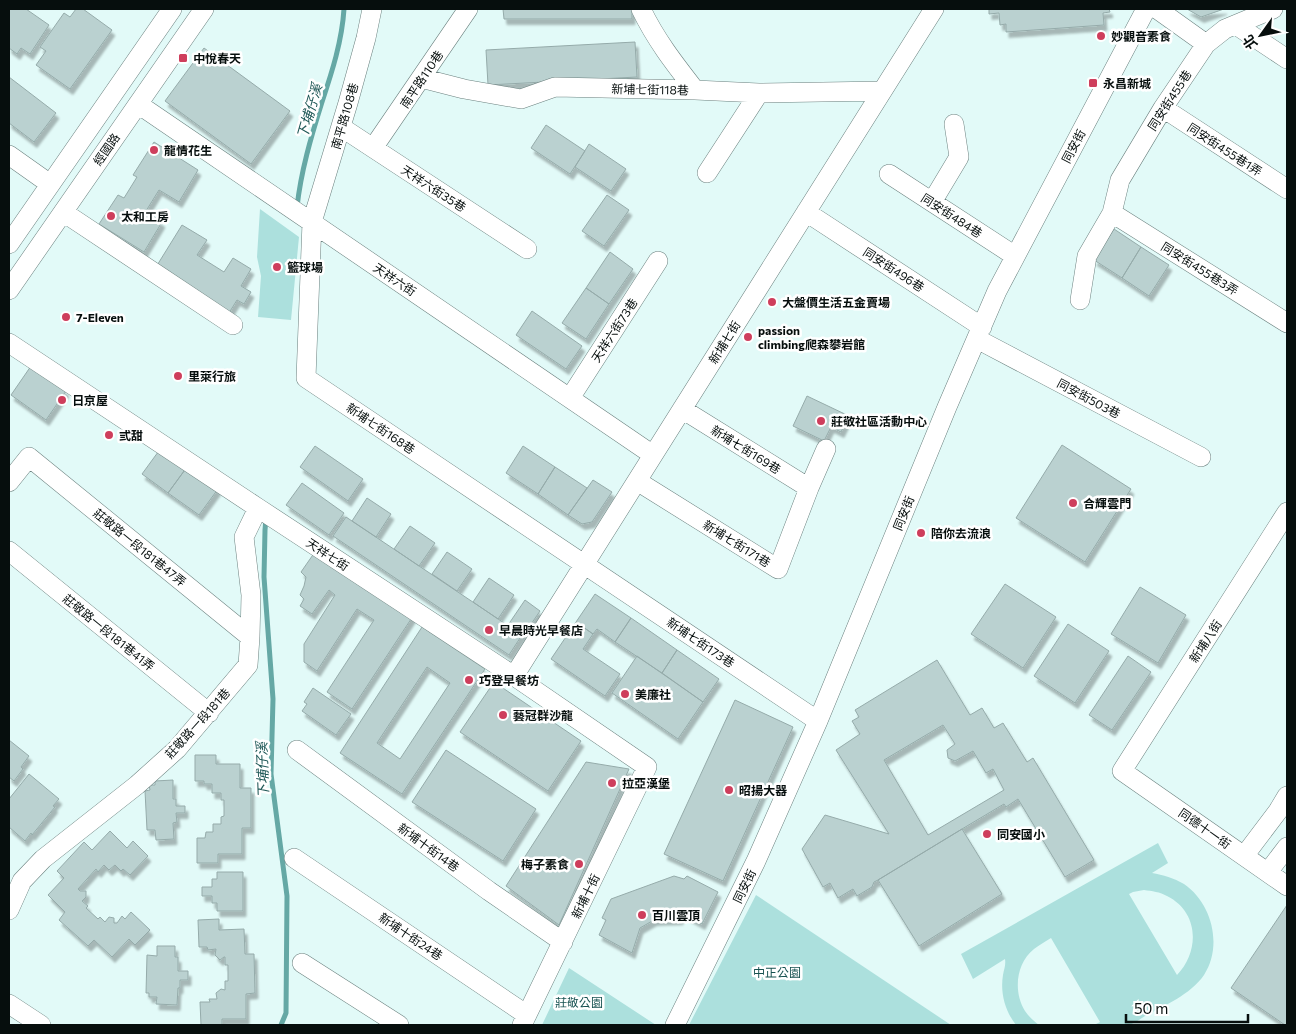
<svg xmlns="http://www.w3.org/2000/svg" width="1296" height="1034" font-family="Commissioner,'Noto Sans TC',sans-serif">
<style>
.green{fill:#ace0dd;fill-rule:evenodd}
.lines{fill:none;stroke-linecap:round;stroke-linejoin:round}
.stream{stroke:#65a8a5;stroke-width:5}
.building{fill:#bad1d0;stroke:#95abaa;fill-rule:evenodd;filter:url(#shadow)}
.minor-casing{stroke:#6b817f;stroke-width:20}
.minor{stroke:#fff;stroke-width:19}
.poi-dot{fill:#ce3e5c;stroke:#fff;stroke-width:2}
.labels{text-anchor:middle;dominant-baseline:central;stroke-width:5;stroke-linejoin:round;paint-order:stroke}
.poi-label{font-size:12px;font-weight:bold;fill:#060e0d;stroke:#fff;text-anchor:start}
.street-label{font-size:12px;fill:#060e0d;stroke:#fff}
.park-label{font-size:12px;fill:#165150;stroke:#fff}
.water-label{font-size:14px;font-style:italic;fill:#1f5857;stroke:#fff}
</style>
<defs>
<filter id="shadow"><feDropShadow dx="3" dy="5.5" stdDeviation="1" flood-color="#0004"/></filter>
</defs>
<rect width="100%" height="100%" fill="#e2faf8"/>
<path class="green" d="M260,209L299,237L291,320L258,317L261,276L257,257Z
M1158,843L1168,863L1152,873C1163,875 1174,878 1184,884C1212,903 1223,946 1204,975C1190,995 1165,1005 1145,1016C1140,1019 1134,1024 1128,1025C1122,1027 1102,1025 1094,1025L1100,1022L1051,938C1045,942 1039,945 1034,949C1016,963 1013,992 1025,1011C1029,1017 1034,1021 1039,1025H1016C1005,1011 1000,993 1003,975C1004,969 1006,965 1005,959L973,979L961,954ZM1144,890C1152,891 1160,892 1167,896C1199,912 1200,951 1177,975L1129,894L1133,892Z
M756,895L951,1025H689Z
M569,968L656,1025H542Z"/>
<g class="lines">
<path class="stream" d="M297,207C301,171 311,137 322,102C332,72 342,41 344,9
M266,518L265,530L264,577L273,699L271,774L287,896L286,1013L281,1025"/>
</g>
<path class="building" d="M9,9H26L49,25L30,54L21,48L17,54L9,48Z
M76,9H83L112,30L70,89L36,65L46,51L40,47L64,13L70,17Z
M503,9H632V19H504Z
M989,9H1109L1110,12L1103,13L1104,25L1006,32V24L1000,25L999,13L989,14Z
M1187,9H1224L1201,17Z
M635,42L637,77L488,85L486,50Z
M204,48L290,111L251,164L165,101Z
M9,77L56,113L34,142L9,123Z
M546,125L585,151L570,174L531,148Z
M154,142L198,170L179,202L159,190L146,211L162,222L144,252L99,224L118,195L124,198L137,177L133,175Z
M589,144L626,169L611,191L575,167Z
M607,195L629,210L604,246L582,231Z
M182,225L207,240L197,255L224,272L233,258L251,269L241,286L251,292L244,304L237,300L229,313L156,267Z
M1114,229L1141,247L1122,278L1094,260Z
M1141,247L1169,265L1149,296L1122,278Z
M610,252L633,269L609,304L586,288Z
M586,288L609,304L586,339L562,323Z
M532,311L582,346L566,369L516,335Z
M31,366L66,391L46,420L11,395Z
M807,396L849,416L841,432L831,427L824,441L793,426Z
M1062,445L1131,489L1085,562L1016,518Z
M315,446L363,479L348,501L300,467Z
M523,446L555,467L538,494L506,473Z
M161,448L187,467L168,493L142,474Z
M187,467L218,489L199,515L168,493Z
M555,467L587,488L568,515L538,494Z
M593,480L612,492L592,522L582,524L568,515Z
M302,483L344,513L329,535L286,505Z
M367,498L391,514L376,537L352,521Z
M346,517L522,635L509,655L333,536Z
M410,526L435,543L419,566L394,549Z
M317,549L415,613L352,709L327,692L374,620L357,609L317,671L304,662V644L335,595L329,590L312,614L300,606L304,599L300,595L304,586L306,577L301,572Z
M447,552L472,569L457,591L432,574Z
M489,578L514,595L498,619L473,602Z
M1005,584L1056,617L1023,668L971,634Z
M1140,587L1186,615L1158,663L1111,634Z
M595,594L631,618L615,642L597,629L593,634L576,622Z
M525,600L540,611L523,636L508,625Z
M631,618L677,650L662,673L615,642Z
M576,622L593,634L583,649L620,674L605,696L551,659Z
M1068,624L1109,651L1075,703L1034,676Z
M422,627L485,669L402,794L340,753ZM427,667L450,683L400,759L377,743Z
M677,650L719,679L703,702L662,673Z
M637,656L703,702L678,739L612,693Z
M1128,656L1151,672L1112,730L1089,715Z
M937,660L970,715L982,708L994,728L1003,723L1027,762L1033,758L1094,860L1065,877L1018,799L1006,807L1004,804L962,829L878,880L874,882L872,887L857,896L853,889L838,898L830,883L823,887L802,849L825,815L889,834L836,750L860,734L852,721L859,717L855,710ZM943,725L955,744L947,750L948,758L955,761L973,751L986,773L993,769L1004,790L928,835L884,760Z
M494,682L581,741L548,791L460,732Z
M313,688L351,714L336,735L302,711L307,704L304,702Z
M735,700L793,727L723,881L664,854Z
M9,740L29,756L21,767L23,769L14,781L9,777Z
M446,750L536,809L503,861L412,802Z
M195,755H216V764H240V788H251V828H242V854H218V863H197V838H205L206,832H213V824H221V817L224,816V800H221V793H212V784H204V781H195Z
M586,762L629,769L559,925L506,886Z
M29,774L59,799L53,806L55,807L32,835L31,833L25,841L9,827V799Z
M173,780V799H176V806H185V813H176L177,822L173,823L174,839L156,840L155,830H147L145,791L150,790L149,785H155V781Z
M962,829L1002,894L919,946L878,880Z
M110,831L127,848L133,841L148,856L130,875L123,869L121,871L115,865L109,870L104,865L98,872L96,869L78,889L80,891H86V897L82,901L88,906L86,908L98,919L100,917L105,922L109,917L114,918V923H117L122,916L125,919L131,912L150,930L135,945L129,939L112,957L94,940L88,946L59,920L65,912L48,895L64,878L57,871L84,842L92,850Z
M217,872H243V911H217V903H212V896H202V887H212V879H217Z
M674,876L684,879L687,876L718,892L702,924L682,913L680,919L654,920L640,928L632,953L599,935L606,920L602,918L611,899Z
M1287,905V1025H1285L1231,988Z
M219,919V930L244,929L245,954H254L255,993L246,994V1019H222V1025H201L200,1002H210L209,999H217L216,993L221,989L225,990V981H228V965H225V957H224L220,960L215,955L216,949L208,950L207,947H199L198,920Z
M157,946H175V957H178V971H188V980H180V988H178L177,1005L156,1004L157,997H149V993H146L147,955L157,956Z"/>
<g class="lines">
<g class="minor-casing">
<path id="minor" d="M372,9L366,38L348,103L312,222L306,378L818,721
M641,9C656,40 674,63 695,90
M1236,25L1287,59
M1206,44L1225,29L1273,9
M421,78L464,89L521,99L555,87L695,90L759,93L882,91
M138,104L653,455
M1163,108L1287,189
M341,127L527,249
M373,148L468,9
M9,155L50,184
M707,173L759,93
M889,174L1015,256
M932,202L959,157L954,124
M63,212L233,325
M806,212L982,327
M1112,213L1287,323
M9,244L172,9
M9,290L204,9
M1080,300L1087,256L1112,213L1120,180L1163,108L1206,44L1157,9
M977,339L1201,457
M9,343L258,508L514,676L647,767L522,1025
M570,398L658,261
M682,409L809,488
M637,481L778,569L809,488L826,449
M9,482L29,457L250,637
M1287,512L1122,771L1287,886
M9,551L209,713
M514,676L934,9
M297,750L489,891L563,942
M1244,856L1278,811L1287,796
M294,858L527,1015
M1268,872L1287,847
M9,910L22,881L43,859L137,785L177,749L248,665L250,637L251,595L244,537L258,508
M302,963L399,1025
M9,1004L41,1025
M675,1025L756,861L818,721L947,407L997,291L1146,9"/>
</g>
<use href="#minor" class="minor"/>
</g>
<g class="poi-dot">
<circle cx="1101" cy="36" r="5"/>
<rect x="178" y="53" width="10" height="10" rx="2.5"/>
<rect x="1088" y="78" width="10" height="10" rx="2.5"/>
<circle cx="154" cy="150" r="5"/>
<circle cx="111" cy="216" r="5"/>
<circle cx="277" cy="267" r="5"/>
<circle cx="772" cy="302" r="5"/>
<circle cx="66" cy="317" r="5"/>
<circle cx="748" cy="337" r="5"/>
<circle cx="178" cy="376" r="5"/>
<circle cx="62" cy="400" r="5"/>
<circle cx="821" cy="421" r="5"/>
<circle cx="109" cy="435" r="5"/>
<circle cx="1073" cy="503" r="5"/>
<circle cx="921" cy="533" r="5"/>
<circle cx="489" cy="630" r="5"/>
<circle cx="469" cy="680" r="5"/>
<circle cx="625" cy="694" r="5"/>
<circle cx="503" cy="715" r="5"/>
<circle cx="612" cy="783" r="5"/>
<circle cx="729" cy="790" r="5"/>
<circle cx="987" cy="834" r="5"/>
<circle cx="579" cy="864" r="5"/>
<circle cx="642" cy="915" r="5"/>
</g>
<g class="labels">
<g class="poi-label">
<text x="1111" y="36">妙觀音素食</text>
<text x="193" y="58">中悅春天</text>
<text x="1103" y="83">永昌新城</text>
<text x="164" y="150">龍情花生</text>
<text x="121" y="216">太和工房</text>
<text x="287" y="267">籃球場</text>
<text x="782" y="302">大盤價生活五金賣場</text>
<text x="76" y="317">7-Eleven</text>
<text x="758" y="330">passion<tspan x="758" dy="14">climbing爬森攀岩館</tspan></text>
<text x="188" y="376">里萊行旅</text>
<text x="72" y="400">日京屋</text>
<text x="831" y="421">莊敬社區活動中心</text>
<text x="119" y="435">弎甜</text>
<text x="1083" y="503">合輝雲門</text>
<text x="931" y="533">陪你去流浪</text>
<text x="499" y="630">早晨時光早餐店</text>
<text x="479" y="680">巧登早餐坊</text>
<text x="635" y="694">美廉社</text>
<text x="513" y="715">藝冠群沙龍</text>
<text x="622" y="783">拉亞漢堡</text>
<text x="739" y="790">昭揚大器</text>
<text x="997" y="834">同安國小</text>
<text x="569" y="864" text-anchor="end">梅子素食</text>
<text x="652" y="915">百川雲頂</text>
</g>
<g class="street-label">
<text transform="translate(421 79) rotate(-56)">南平路110巷</text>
<text transform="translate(650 89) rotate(1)">新埔七街118巷</text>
<text transform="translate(1169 100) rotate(-57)">同安街455巷</text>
<text transform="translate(344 116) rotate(-74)">南平路108巷</text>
<text transform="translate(1073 146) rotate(-62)">同安街</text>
<text transform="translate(106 149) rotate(-55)">經國路</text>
<text transform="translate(1225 149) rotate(33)">同安街455巷1弄</text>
<text transform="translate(434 188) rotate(33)">天祥六街35巷</text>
<text transform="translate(952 215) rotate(33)">同安街484巷</text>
<text transform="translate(1200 268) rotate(32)">同安街455巷3弄</text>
<text transform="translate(894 269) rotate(33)">同安街496巷</text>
<text transform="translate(395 279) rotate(34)">天祥六街</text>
<text transform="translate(614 330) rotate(-57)">天祥六街73巷</text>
<text transform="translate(724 342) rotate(-58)">新埔七街</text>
<text transform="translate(1089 398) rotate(28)">同安街503巷</text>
<text transform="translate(381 428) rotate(34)">新埔七街168巷</text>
<text transform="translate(746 449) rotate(32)">新埔七街169巷</text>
<text transform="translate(903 513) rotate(-68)">同安街</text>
<text transform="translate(737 543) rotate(32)">新埔七街171巷</text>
<text transform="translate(140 547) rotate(39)">莊敬路一段181巷47弄</text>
<text transform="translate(328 554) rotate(33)">天祥七街</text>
<text transform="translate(109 632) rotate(39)">莊敬路一段181巷41弄</text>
<text transform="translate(1205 641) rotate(-57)">新埔八街</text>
<text transform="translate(701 642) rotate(34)">新埔七街173巷</text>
<text transform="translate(197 723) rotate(-48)">莊敬路一段181巷</text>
<text transform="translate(1205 828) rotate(35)">同德十一街</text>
<text transform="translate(429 847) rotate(36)">新埔十街14巷</text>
<text transform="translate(744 886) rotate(-64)">同安街</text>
<text transform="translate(585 896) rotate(-64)">新埔十街</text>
<text transform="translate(411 936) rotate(34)">新埔十街24巷</text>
</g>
<g class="park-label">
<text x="777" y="972">中正公園</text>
<text x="579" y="1002">莊敬公園</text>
</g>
<g class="water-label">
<text transform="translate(309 111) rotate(-74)">下埔仔溪</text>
<text transform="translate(262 770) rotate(-92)">下埔仔溪</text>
</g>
</g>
<rect width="1296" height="1034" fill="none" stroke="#060e0d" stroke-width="20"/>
<g transform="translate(1261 35) rotate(237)" stroke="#ffffff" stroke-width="4" paint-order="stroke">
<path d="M0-4L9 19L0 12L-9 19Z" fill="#060e0d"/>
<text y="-8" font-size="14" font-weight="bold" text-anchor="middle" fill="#060e0d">北</text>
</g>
<path d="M1126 1014v8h122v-8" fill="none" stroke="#060e0d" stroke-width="2.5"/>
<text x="1134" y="1014" font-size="15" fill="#060e0d" stroke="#ffffff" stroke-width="4" paint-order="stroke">50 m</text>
</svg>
